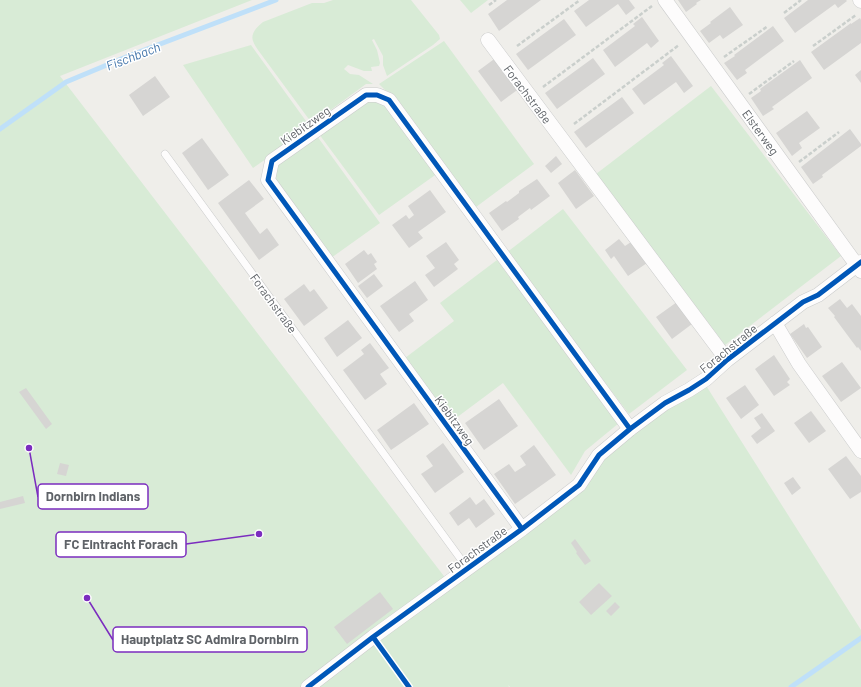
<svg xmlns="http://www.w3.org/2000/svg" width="861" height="687" font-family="Barlow,sans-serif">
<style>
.green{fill:#d8ebd6}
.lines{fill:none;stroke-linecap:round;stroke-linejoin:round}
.stream{stroke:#bfe0f9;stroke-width:5}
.building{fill:#d6d5d3}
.lane-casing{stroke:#cbcccc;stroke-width:8}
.street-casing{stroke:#cbcccc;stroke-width:15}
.path{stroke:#cacfcc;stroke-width:2.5;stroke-dasharray:4 2;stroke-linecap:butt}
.lane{stroke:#fdfcfc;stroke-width:7}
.street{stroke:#fdfcfc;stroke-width:14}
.cycleway-casing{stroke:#fff;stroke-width:8}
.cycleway{stroke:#0057b8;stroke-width:5}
.labels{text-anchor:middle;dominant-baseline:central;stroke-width:3;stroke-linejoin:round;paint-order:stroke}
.street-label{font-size:12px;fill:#5f6368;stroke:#fff}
.water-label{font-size:13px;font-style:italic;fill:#4174aa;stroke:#fff}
.leader{fill:none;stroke:#7b2cbf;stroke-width:1.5}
.callout-dot{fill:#7b2cbf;stroke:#fff;stroke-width:1.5}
.callout{fill:#fff;stroke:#7b2cbf;stroke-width:1.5}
.callout-label{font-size:13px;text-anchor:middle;font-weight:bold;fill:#5f6368}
</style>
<rect width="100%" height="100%" fill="#efeeea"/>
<path class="green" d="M0,0H252L60,76L450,584L581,486L603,455L705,384L861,630V687H510L508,685L509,687H0Z
M333,0H411L439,35L440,39L433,45L387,76L383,65V56L374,39L372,40L377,50L380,63L379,66L371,67L372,71H364L348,65L344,69L350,74L359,75L373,84H366L317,120L314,121L310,120L308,118L258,50C256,47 254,44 253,41C250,33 258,26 263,22L312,3H324Z
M460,0H488L471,13Z
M444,41L534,164L476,207L394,95L385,90L379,84Z
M251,45L311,128L253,168L183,65Z
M711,86L841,256L725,345L596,174Z
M365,101L381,102L389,108L438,173L379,215L319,134Z
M317,136L380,223L331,258L277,186C276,177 275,172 279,163Z
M563,209L687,370L629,414L506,253Z
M497,260L619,423L585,451L571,475L503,383L452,421L405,358L454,321L440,303Z"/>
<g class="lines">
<path class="stream" d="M0,129L66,82L126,57L276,0
M791,687L861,638"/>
</g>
<path class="building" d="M507,0H541L499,31L488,14Z
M589,0H629L635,8L626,15L618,4L586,27L574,11Z
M678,0H701L696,3L697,4L686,12Z
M808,0H846L847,1L838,8L835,4L795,33L784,18Z
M730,7L743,25L723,39L720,35L709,43L700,31L711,23L710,22Z
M642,17L659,41L651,48L647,43L615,67L603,50L635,26L633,24Z
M860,18L861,20V43L824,70L811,52L851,23V24Z
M564,19L576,35L528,70L516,54Z
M773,26L784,41L745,70L747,73L737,80L724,63L735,56L734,55Z
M671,56L693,86L684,93L676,82L644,105L632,89L664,65L662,63Z
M497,57L520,88L501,102L478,71Z
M593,58L605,74L557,109L545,93Z
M800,60L812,78L772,107L774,109L763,116L751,98L761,91L760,89Z
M861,70V83L855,75Z
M155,76L170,97L143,116L129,95Z
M622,97L634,113L586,148L574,132Z
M807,111L820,128L799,143L802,148L792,156L776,133Z
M850,129L861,144V146L822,175L823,177L813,184L801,167Z
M202,138L229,175L208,190L182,153Z
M556,156L562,164L551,173L545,166Z
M575,170L594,196L576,209L558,183Z
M537,179L550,196L531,210L530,208L518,217L519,219L502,231L489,213L506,201L507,202L519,193V191Z
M249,180L264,199L245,213L260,234L267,228L279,245L259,260L218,203Z
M430,190L446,212L418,232L423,238L409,248L392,225L406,215L409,219L414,215L408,206Z
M619,239L625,246L631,242L647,263L628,276L614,256L611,259L605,250Z
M446,242L459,260L454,264L458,269L434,287L425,275L435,268L426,256Z
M364,250L368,255L371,253L377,262L374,264L377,269L358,283L345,264Z
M374,274L383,286L367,298L358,286Z
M415,281L428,300L409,314L414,321L399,332L380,306Z
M304,284L310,292L314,289L328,308L304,326L284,299Z
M840,299L847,308L852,304L861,316V351L858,347L857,348L834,317L835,316L828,308Z
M677,302L692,324L672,339L656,317Z
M348,320L362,338L337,357L324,338Z
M804,324L806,328L808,327L822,347L807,358L790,334Z
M370,343L389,368L380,374L387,384L365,400L343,370L364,354L361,350Z
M774,355L790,379L787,382L790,385L774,396L755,369Z
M842,362L861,388L841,402L822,376Z
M745,385L759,405L741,419L726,398Z
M26,388L52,424L46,429L19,392Z
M499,399L518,426L484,450L465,423Z
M414,403L429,424L391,450L377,430Z
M811,411L826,431L809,443L794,423Z
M762,413L775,431L757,444L751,436L761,428L754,418Z
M443,443L464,472L435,493L421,474L433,466L426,456Z
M534,445L556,475L515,504L494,474L509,464L515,472L526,465L520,456Z
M846,456L861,476V492L850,499L828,469Z
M60,463L69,465L66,476L57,474Z
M793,477L801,488L792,495L784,483Z
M23,496L25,503L0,509V502Z
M470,497L476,505L484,499L495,514L476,528L469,518L458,526L449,513Z
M575,539L591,561L585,565L576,553L577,552L571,543Z
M599,583L612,596L591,615L579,602Z
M380,592L393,609L347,644L334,627Z
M615,602L620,607L611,616L606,611Z"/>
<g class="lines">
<g class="lane-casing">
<path id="lane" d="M165,154L468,569"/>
</g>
<g class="street-casing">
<path id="street" d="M665,0L861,271
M860,0L861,1
M488,40L727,360
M775,323L799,364L861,451
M522,529L268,180L272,161L366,95H377L389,100L630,429
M308,687L373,637L522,529L579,485L599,455L630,429L665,403L689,390L706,379L727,360L803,302L818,295L861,262"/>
</g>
<path class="path" d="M489,5L496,0
M784,13L801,0
M517,46L580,0
M813,46L856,15
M724,57L768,26
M543,87L652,6
M749,94L794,61
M574,124L679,45
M799,162L839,132"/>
<use href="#lane" class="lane"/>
<use href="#street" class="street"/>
<g class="cycleway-casing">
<path id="cycleway" d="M522,529L268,180L272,161L366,95H377L389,100L630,429
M373,637L409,687
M308,687L373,637L522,529L579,485L599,455L630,429L665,403L689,390L706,379L727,360L803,302L818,295L861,262"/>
</g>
<use href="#cycleway" class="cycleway"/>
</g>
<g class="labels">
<g class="street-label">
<text transform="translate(528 94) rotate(53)">Forachstraße</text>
<text transform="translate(305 125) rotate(-35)">Kiebitzweg</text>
<text transform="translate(761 132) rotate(54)">Elsterweg</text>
<text transform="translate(274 303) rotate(54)">Forachstraße</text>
<text transform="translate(728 348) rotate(-39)">Forachstraße</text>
<text transform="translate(455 420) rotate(54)">Kiebitzweg</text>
<text transform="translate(477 549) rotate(-36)">Forachstraße</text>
</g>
<g class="water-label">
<text transform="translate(133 56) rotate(-21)">Fischbach</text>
</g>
</g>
<path class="leader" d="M29 448L38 497M259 534L186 544M87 598L113 640"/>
<g class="callout-dot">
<circle cx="29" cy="448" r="4"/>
<circle cx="259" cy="534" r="4"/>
<circle cx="87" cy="598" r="4"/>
</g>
<g class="callout">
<rect x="38" y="484" width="110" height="25" rx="4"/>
<rect x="56" y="532" width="130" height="25" rx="4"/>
<rect x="113" y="627" width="194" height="25" rx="4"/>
</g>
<g class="callout-label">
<text x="93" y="501">Dornbirn Indians</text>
<text x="121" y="549">FC Eintracht Forach</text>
<text x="210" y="644">Hauptplatz SC Admira Dornbirn</text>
</g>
</svg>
